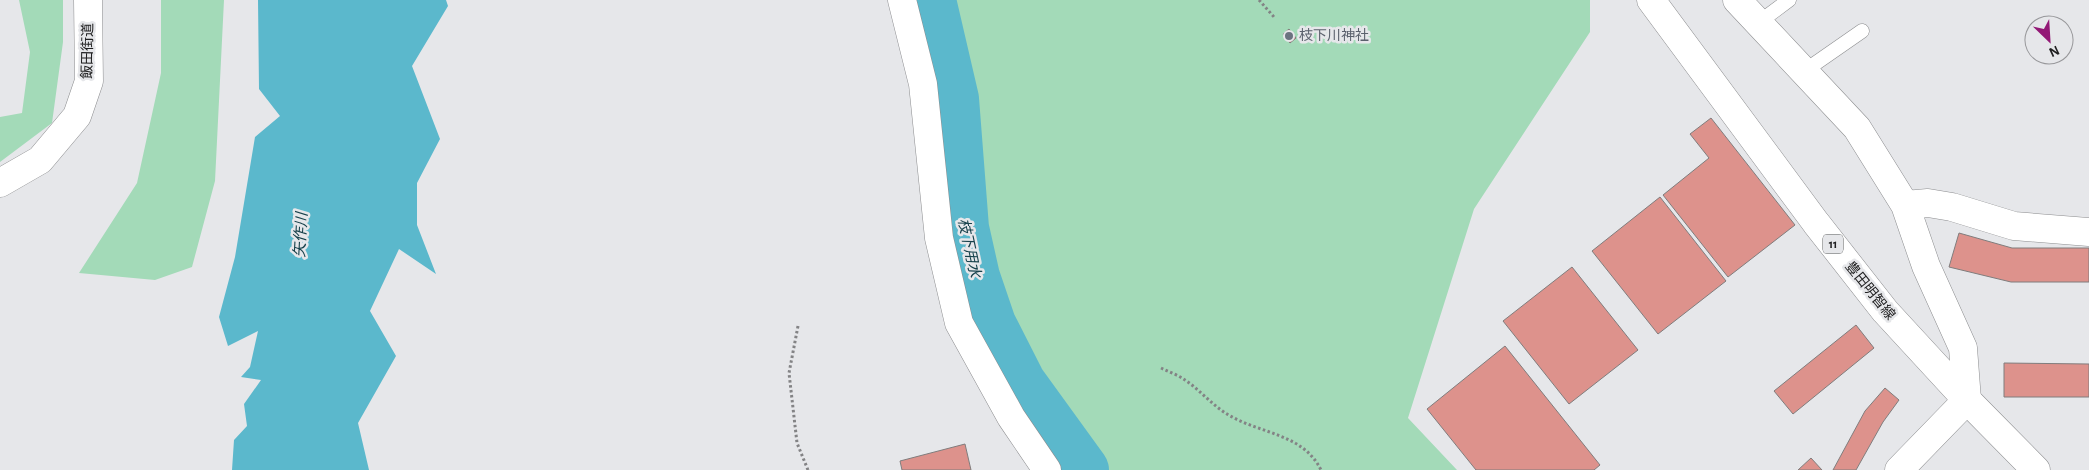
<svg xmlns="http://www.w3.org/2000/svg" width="2089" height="470" font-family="'Alegreya Sans','Noto Sans JP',sans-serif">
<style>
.green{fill:#a3dab8}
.water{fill:#5bb8cc}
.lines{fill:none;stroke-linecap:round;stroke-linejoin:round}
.river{stroke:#5bb8cc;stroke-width:52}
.building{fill:#dd928c;stroke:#807d7d}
.lane-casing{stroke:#8c8d8f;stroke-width:15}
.street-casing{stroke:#8c8d8f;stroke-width:29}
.secondary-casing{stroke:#8c8d8f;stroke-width:29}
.primary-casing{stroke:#8c8d8f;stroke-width:29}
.path{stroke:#838385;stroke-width:3;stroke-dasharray:2.5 2.5;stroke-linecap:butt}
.lane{stroke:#fff;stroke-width:14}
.street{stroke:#fff;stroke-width:28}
.secondary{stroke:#fff;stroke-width:28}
.primary{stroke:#fff;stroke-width:28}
.worship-dot{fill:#6b7280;stroke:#e6e7ea;stroke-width:2}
.labels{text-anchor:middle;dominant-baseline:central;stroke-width:5;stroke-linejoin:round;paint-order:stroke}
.shield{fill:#e6e7ea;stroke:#5b5c5d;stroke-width:1}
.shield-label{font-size:12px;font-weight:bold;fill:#202021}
.worship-label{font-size:14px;fill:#5b616d;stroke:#e6e7ea;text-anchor:start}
.street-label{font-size:14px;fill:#202021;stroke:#e6e7ea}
.water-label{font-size:15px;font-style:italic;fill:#18424c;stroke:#e6e7ea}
</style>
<rect width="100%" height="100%" fill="#e6e7ea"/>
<path class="green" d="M19,0H63V42L52,123L0,162V117L22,113L30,52Z
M161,0H224L215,181L192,267L155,280L79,273L137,183L161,73Z
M947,0H1590V32L1474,209L1408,418L1457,470H1103L1013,322L979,219L969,86Z"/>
<path class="water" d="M258,0H446L448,6L412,66L440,139L417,183V225L436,274L399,249L370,311L396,356L358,423L369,470H232L234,440L247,426L244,404L261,380L241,377L250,367L258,331L228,346L219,317L235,257L255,137L280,116L259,89Z"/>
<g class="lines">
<path class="river" d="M930,0L953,99L963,228L974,277L990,324L1020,383L1083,470"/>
</g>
<path class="building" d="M1289,29L1296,38L1290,43L1283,34Z
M1711,118L1795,225L1728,277L1663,195L1709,158L1690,134Z
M1660,197L1726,281L1658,334L1592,251Z
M1959,233L2012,248H2089V282H2011L1949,267Z
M1572,267L1638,350L1569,404L1503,321Z
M1856,325L1874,348L1793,414L1774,391Z
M1505,346L1600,465L1594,470H1476L1427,409Z
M2004,363L2089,364V397H2004Z
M1885,388L1899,400L1883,422L1856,470H1833L1865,411Z
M965,444L971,470H902L900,461Z
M1811,458L1822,470H1798Z"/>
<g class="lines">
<g class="lane-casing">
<path id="lane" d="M1758,23L1789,0
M1803,72L1862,31"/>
</g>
<g class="street-casing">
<path id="street" d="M902,0L923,84L939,238L959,323L1011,417L1047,470
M1737,0L1857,128L1905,205L1926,266L1963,348L1967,400L1899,470
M1905,205L1928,203L1952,207L2014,226L2089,232"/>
</g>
<g class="secondary-casing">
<path id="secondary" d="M0,183L40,160L77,116L89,81L88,0"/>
</g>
<g class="primary-casing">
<path id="primary" d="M1651,0L1816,223L1885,311L1967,400L2036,470"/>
</g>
<path class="path" d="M1259,0L1274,17
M798,326L789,373L797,443L808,470
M1161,368C1169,372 1178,375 1185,380C1200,390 1212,405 1227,414C1259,434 1303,433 1321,470"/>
<use href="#lane" class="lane"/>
<use href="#street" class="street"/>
<use href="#secondary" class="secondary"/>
<use href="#primary" class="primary"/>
</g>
<circle class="worship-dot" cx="1289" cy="36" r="5"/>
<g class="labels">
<rect class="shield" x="1823" y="234.5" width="20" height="19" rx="4"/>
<g class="shield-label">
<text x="1833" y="244">11</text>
</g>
<g class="worship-label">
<text x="1299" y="36">枝下川神社</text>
</g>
<g class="street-label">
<text transform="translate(88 51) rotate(-89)">飯田街道</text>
<text transform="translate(1870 291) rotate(51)">豊田明智線</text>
</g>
<g class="water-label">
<text transform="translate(301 235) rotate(-87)">矢作川</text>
<text transform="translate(969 248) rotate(78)">枝下用水</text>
</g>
</g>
<g transform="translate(2049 40) rotate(155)"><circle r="24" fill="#e6e7ea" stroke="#97979a"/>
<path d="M0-4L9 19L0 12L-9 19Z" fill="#931976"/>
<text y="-8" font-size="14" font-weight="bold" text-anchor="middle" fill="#202021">N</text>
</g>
</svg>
